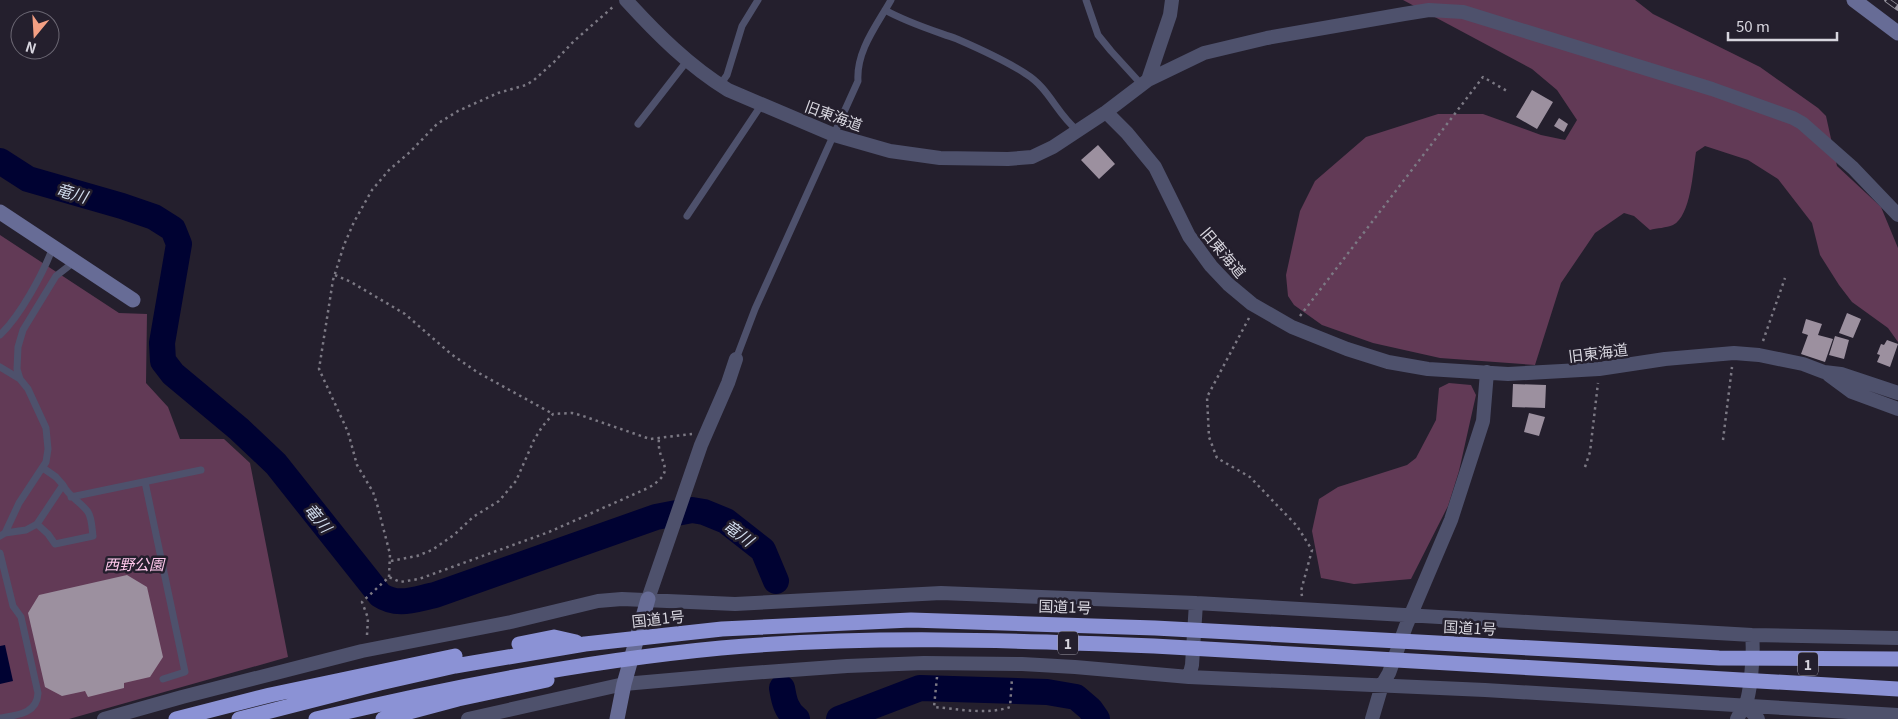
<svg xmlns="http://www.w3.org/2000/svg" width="1898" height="719" font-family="Georgia,'Noto Sans JP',serif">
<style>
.green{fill:#623a56}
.water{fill:#000232}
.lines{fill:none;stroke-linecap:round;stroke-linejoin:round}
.river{stroke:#000232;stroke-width:26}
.building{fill:#9c909f}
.path{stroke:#7c7984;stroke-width:2.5;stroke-dasharray:2.5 4;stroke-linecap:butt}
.lane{stroke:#4e516c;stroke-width:7}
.street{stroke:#4e516c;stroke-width:14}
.secondary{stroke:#676c96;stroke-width:15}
.highway{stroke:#8b92d5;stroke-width:15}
.rail-casing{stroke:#9895a0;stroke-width:5.5}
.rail{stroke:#241f2d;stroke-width:4;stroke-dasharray:11;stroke-linecap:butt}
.labels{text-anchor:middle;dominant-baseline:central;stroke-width:5;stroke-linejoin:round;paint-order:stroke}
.shield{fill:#241f2d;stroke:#a19ea9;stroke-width:1}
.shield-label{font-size:14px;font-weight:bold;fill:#d7d5de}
.street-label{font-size:15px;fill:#d7d5de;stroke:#241f2d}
.park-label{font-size:15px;font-style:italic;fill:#ffc8ec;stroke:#241f2d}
.water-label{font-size:16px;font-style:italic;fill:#d2ddee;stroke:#241f2d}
</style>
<rect width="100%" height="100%" fill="#241f2d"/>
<path class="green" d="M1403,0H1635L1653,14L1760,67L1818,108L1826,116L1837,166L1881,207L1898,248V342L1888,328L1852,302L1839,285L1820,255L1812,223L1778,179L1748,160L1705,146L1696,152C1693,170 1691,216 1673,225C1666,228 1657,228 1650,230L1634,216L1624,213L1595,233L1561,283L1535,365L1440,358L1373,343L1322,325L1294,305L1288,296L1286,275L1300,211L1315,181L1366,137L1438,114H1483L1541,135L1565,140L1577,120L1557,90L1532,69Z
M0,235L119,313L147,314L146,383L168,407L180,439H224L250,463L288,657L69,719H0Z
M1449,383L1471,385L1476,395L1459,471L1448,506L1411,579L1354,584L1321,578L1312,531L1319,499L1338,487L1407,465L1416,458L1436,420L1439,388Z"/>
<path class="water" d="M5,645L13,681L0,684V646Z"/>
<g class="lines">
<path class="river" d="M0,161L28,179L122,206L154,217L173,229L179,244L162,343L163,361L173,374L239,429L276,464L380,595C398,607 415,599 435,595L656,517L692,510L704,512L726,521L763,550L776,581
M782,688C784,700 786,711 797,719
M839,719L920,688L1047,692L1076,697L1090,709L1097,719"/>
</g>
<path class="building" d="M1532,90L1553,102L1537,129L1516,117Z
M1559,118L1568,124L1564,132L1554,126Z
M1098,145L1115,164L1099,179L1081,160Z
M1847,313L1861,319L1853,338L1839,333Z
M1806,319L1822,324L1818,335L1833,339L1825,362L1801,354L1808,335L1802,333Z
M1835,336L1849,340L1844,359L1829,355Z
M1887,340L1898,344L1890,367L1877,362L1880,355L1877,354L1881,344L1884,345Z
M1513,384L1546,385L1545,408L1512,407Z
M1529,413L1545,417L1539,436L1524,432Z
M127,575L147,587L163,657L150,677L124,683V688L88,697L85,691L62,696L45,687L28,613L39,595Z"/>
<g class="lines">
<path class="path" d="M335,275L351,282L405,314L451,354L477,372L553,414
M1300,316L1483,77L1507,91
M1249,318L1207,397L1209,437L1217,458L1250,477L1297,526L1312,550L1301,591L1302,596
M1763,341L1785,278
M1723,440L1732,367
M1585,467L1590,452L1598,383
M391,561L417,556L432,550L454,535L473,517L499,501L516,481L534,440L542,427L553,414L572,413L580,415L650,439L692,434
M389,577L390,554L377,504L373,492L357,465L348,432L319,369L333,280L344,245L354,222L372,190L389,170L410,152L437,124L458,111L498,93L526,85L534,80L554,62L574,41L614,6
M367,635L368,618L362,602L389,577L400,582L419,579L549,532L648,488C680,469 656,463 659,439
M937,677L934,707C958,709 988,715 1010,707L1012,678"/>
<path class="lane" d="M1086,0L1098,35L1111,51L1142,85
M885,10C908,23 932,30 957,39C980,49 1005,60 1026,74C1049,88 1057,114 1077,130
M720,85L727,75L742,26L758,0
M638,124L687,61
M687,216L762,104
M0,335C20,316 43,274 53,247
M736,359L755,309L858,81C856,51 877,25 891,0
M0,367L20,379
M145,482L185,672L163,679
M71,497L201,470
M37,524L48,534L55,544L93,536C92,529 92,518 88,512C81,502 69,497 63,485
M5,533L26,530L37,524L63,485L56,477L43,468
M0,536L5,533L19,503L46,462L48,449L46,428L28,389L20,379L17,369L18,347L23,330L56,276L74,262
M0,553L13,606L21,617L38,693C37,714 17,715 0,718"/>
<path class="street" d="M626,0C657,34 689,66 728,90L834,135L890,151L940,158L1008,159L1032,157L1053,147L1106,112L1148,80L1204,53L1267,38L1404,14L1429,10L1463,12L1712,89L1793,118L1802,123L1853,168L1898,215
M1148,80L1170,15L1172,0
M1106,112L1127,133L1155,167L1189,236L1211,266L1228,284L1252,304L1292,327L1347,349L1388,362L1428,369L1508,374L1599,369L1665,359L1734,353L1759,355L1803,364L1824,372L1841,374L1898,393
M1829,375L1852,392L1898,409
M648,599L701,445L728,383L736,359
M1189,677L1192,665L1196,603
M1745,705L1758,719
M104,719L182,697L362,651L511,622L598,601L622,599L735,604L941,593L1196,603L1752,635L1898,638
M468,719L624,684L738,674L847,666L924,663L1022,664L1075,667L1189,677L1485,690L1898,715
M1372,719L1382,685L1389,673L1406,626L1451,520L1483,421L1487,372
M1737,719C1739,714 1743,710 1745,706C1751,693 1754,650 1752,635"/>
<path class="secondary" d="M1854,0L1898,33
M0,212L133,300
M617,719L624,684L648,599"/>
<path class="highway" d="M519,644L554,637L576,642
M176,719L270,695L455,656
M239,719L380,683L455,666L585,644L722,629L911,620L1155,628L1719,658L1898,659
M316,719C450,687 584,661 721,648C865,635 1010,640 1154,646L1898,689
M383,719L458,699L547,680"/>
<g class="rail-casing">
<path id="rail" d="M1887,0L1898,8"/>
</g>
<use href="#rail" class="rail"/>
</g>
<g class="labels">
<g class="shield">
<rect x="1058" y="631.5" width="20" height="23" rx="4"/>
<rect x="1798" y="652.5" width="20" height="23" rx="4"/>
</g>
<g class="shield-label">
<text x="1068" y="643">1</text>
<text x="1808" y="664">1</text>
</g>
<g class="street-label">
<text transform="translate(834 115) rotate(20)">旧東海道</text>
<text transform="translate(1224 252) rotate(50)">旧東海道</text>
<text transform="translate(1598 352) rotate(-7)">旧東海道</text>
<text transform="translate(1065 606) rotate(2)">国道1号</text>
<text transform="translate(658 618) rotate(-6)">国道1号</text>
<text transform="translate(1470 627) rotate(3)">国道1号</text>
</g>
<g class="park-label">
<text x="134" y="563">西野公園</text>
</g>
<g class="water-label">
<text transform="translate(72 192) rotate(16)">竜川</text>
<text transform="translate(319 517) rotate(51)">竜川</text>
<text transform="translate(739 532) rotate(36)">竜川</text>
</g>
</g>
<g transform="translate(35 35) rotate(198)"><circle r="24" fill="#241f2d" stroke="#6c6874"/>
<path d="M0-4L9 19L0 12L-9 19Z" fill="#f39f83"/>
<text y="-8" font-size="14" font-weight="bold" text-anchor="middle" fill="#d7d5de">N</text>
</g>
<path d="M1728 32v8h109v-8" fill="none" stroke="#d7d5de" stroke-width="2.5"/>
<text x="1736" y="32" font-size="15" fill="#d7d5de" stroke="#241f2d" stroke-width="4" paint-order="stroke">50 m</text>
</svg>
